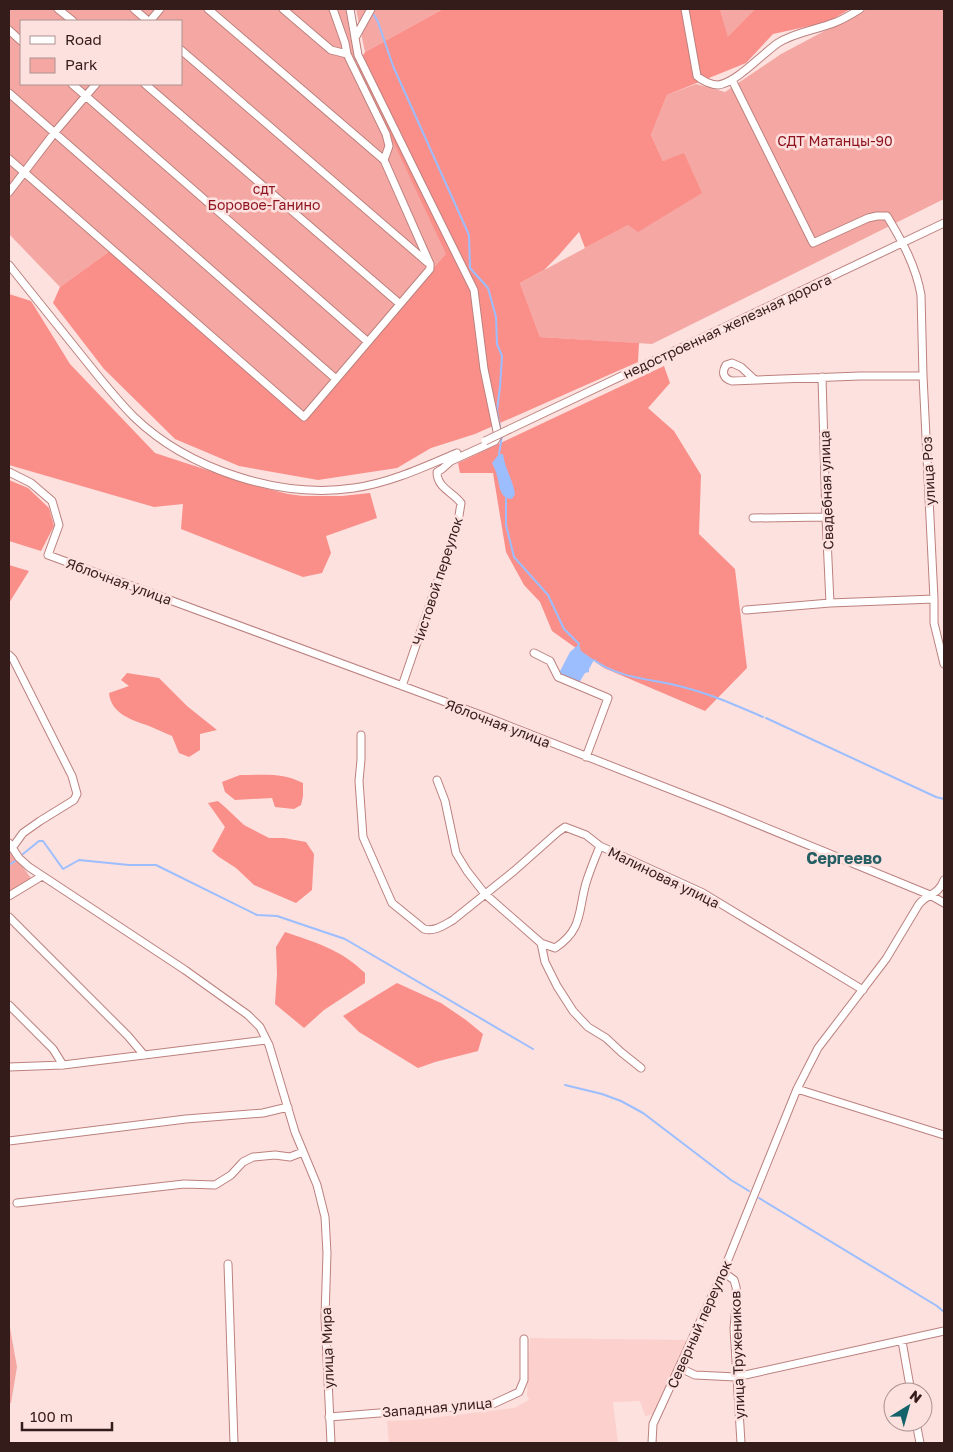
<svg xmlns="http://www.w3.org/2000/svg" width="953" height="1452" font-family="'Golos Text',sans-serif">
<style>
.built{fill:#fcd0cd}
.green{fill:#f5a8a3;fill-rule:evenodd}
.forest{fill:#fa8e89}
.water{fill:#9dbefe}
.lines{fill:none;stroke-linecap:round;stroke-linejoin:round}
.stream{stroke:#9dbefe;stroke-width:2}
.minor-casing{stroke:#bc817e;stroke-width:9}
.minor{stroke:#fff;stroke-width:7}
.minor-bridge-casing{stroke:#bc817e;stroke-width:9;stroke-linecap:butt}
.minor-bridge{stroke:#fff;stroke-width:7}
.labels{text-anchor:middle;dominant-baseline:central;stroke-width:5;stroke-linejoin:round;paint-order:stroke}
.park-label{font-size:14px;fill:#8e131f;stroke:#fce1df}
.street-label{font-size:14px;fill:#331c1a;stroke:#fce1df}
.quarter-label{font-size:16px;font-weight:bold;fill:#255f64;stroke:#fce1df}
</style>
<rect width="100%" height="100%" fill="#fce1df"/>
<path class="built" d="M530,1338L688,1340L654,1414L645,1416L640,1401L613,1402L618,1443H389L387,1421L414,1420L514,1408L529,1400L527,1395Z"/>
<path class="green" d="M9,9H346L357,65L447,254L303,419L114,248L60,287L9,234ZM21,21H181V84H21Z
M356,9H443L365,52Z
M720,9H755L728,38Z
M866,9H944V199L652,344L540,337L520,283L689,192L673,158L663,161L651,135L667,95L696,84L725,92L781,54Z
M9,849L31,878L9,893Z
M9,1322L17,1367L11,1403L9,1404Z"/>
<path class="forest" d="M443,9H720L728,37L755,9H850L828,22L773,34L746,63L667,95L651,135L663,161L684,153L702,193L638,232L628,225L585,248L579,232L559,255L544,270L520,283L540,337L639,343L638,362L475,434L431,448L397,468L318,480L239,466L175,439L104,369L53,303L60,287L114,248L303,419L446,254L357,65L365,52Z
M9,294L31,301L70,364L155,453L256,486L288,494L303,496H342L370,493L377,518L326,536L331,553L322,573L303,577L181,529L183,504L154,507L9,465Z
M664,366L670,383L648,408L674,431L701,475L699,534L735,569L747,668L705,711L604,668L552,631L540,602L524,585L506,552L493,473H460L458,463Z
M9,480L28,488L49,508L54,526L41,551L9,541Z
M9,565L29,571L9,603Z
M127,673L159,678L187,706L217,730L200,734V750L189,757L179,753L172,736C164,733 157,729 149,726C132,720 111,714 109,693L129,686L121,680Z
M240,775C263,775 282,772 303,783V796L301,805L294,809L275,807L272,798L235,800L225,792L222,782Z
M218,801L226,808L244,825L269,838H284L306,842L314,854L312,890L296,903L254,885L236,868L219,857L212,851L225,827L208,803Z
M285,932C317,943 340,949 365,973V983L324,1010L304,1028L275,1004L277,974L276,947Z
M397,983L441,1003L466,1020L483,1034L478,1051L435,1062L418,1068L359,1032L343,1016Z"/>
<path class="water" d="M499,454H503C505,469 513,480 515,494L512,499C499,498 500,486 497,476C496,471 494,467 492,463Z
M579,644L581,651L594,660L589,669V672L585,673L579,683L559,673L570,652Z"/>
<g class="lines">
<path class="stream" d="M374,15L378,22L393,66L469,235L470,268L488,288L496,317L497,344L502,356L500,387L497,410L501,432
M499,454L502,436
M506,498V525L514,557L548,595L564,629L579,644
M594,660C618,678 650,679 679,686C708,693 735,705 763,717
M766,718L936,797L944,799
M23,854L39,841H43L63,869L79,860L129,865H156L257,915L277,916L345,939L533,1049
M9,865L15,861
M565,1085L602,1094L621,1101L643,1113L731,1180L749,1191
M759,1198L937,1306L944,1312"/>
<g class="minor-casing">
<path id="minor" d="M58,9L73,21
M134,9L148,21
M283,9L331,50L347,54
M333,9L345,43L347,54L386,134L389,146L384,160
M350,9L358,55L418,177L474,290L484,369L498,436L495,441L451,461L442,469L437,472C437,488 453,492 461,503L458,522L402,686
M685,9L697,76C702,81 712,85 718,85C736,83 762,54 778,43C795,32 817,30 836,22C844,19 852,14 860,9
M150,21L160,9
M9,30L21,41
M355,38L371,9
M181,50L427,262
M732,80L813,243L868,218L877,216H887C902,241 916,266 921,295L923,376L934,599V623L944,664
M72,84L368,342
M145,84L400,304
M9,93L336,379
M9,159L304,417L430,269V264L384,160L208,9
M9,192L55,132L96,84
M9,265C33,295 58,326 82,356C99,377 115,398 134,417C188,469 279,499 354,488C390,483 424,467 457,453
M822,377L826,517L830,603
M755,380L741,367L732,363L726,365C721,373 724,379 732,381L860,376H923
M510,429L944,223
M9,472L31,483L52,501L59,525L48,555L489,718L723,810L930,895L944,903
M753,518L826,517
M746,610L830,603L934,599
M534,653L550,661L558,677L608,698L586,757
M9,655L13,659L72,776L77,794L74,800L40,821L23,833L12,848
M361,735V760L359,781L363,837L392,903L424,929C435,932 444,925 453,920L514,871L558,832L565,827L586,835L600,846L703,893L863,990
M437,780L445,801L456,853L467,871L485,894L541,943L555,948C583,930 578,911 586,883C590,870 595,858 600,846
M9,843L19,858L29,867L185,970L248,1015L260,1027L269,1045L295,1132L317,1185L325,1217L327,1253L325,1317L331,1443
M9,896L42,876
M9,917L128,1036L144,1055
M541,943L545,962L557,986L573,1011L588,1027L606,1038L621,1052L641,1068
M9,1005L53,1049L63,1065
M9,1067L63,1065L266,1040
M797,1089L944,1135
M9,1141L186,1119L263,1113L288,1107
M17,1203L184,1184L215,1185L231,1175L243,1162L253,1157L275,1155L290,1157L303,1152
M228,1264L234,1443
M723,1272L734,1280L736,1287L737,1296L734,1328L741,1443
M902,1341L911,1392
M680,1368L695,1375L736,1377L944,1331
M329,1417L493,1404L519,1392L524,1380V1339
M916,1422L920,1443
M652,1443L653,1424L723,1272L797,1089L818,1048L886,959L919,904C928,893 938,896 944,880"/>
</g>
<use href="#minor" class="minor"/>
<g class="minor-bridge-casing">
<path id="minor-bridge" d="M485,441L510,429"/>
</g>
<use href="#minor-bridge" class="minor-bridge"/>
</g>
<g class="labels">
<g class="park-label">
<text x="835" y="140">СДТ Матанцы-90</text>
<text x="264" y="188">сдт<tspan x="264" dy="16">Боровое-Ганино</tspan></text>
</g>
<g class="street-label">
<text transform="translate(727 326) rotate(-25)">недостроенная железная дорога</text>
<text transform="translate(928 471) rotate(-93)">улица Роз</text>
<text transform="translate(826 490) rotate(-92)">Свадебная улица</text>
<text transform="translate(119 581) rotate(20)">Яблочная улица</text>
<text transform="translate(437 581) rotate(-72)">Чистовой переулок</text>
<text transform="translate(498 723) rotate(21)">Яблочная улица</text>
<text transform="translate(664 877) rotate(26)">Малиновая улица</text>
<text transform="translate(699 1324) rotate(-66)">Северный переулок</text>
<text transform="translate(327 1348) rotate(-92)">улица Мира</text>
<text transform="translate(737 1355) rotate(-92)">улица Тружеников</text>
<text transform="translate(437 1407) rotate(-5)">Западная улица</text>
</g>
<g class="quarter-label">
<text x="844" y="858">Сергеево</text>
</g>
</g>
<rect width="953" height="1452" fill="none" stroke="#331c1a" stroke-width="20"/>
<rect x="20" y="20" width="162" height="65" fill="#fce1df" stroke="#ac9290"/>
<rect x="30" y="36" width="25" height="8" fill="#ffffff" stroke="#ac9290"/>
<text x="65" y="45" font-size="15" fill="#331c1a">Road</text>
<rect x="30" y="58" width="25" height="15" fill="#f5a8a3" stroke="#ac9290"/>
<text x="65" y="70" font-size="15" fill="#331c1a">Park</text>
<g transform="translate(908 1407) rotate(37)"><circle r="24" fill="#fce1df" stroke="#ac9290"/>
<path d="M0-4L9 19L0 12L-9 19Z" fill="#14636a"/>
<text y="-8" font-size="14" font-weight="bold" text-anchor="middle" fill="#331c1a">N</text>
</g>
<path d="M22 1422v8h90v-8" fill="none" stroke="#331c1a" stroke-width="2.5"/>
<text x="30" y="1422" font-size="15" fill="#331c1a" stroke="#fce1df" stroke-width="4" paint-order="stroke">100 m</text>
</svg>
